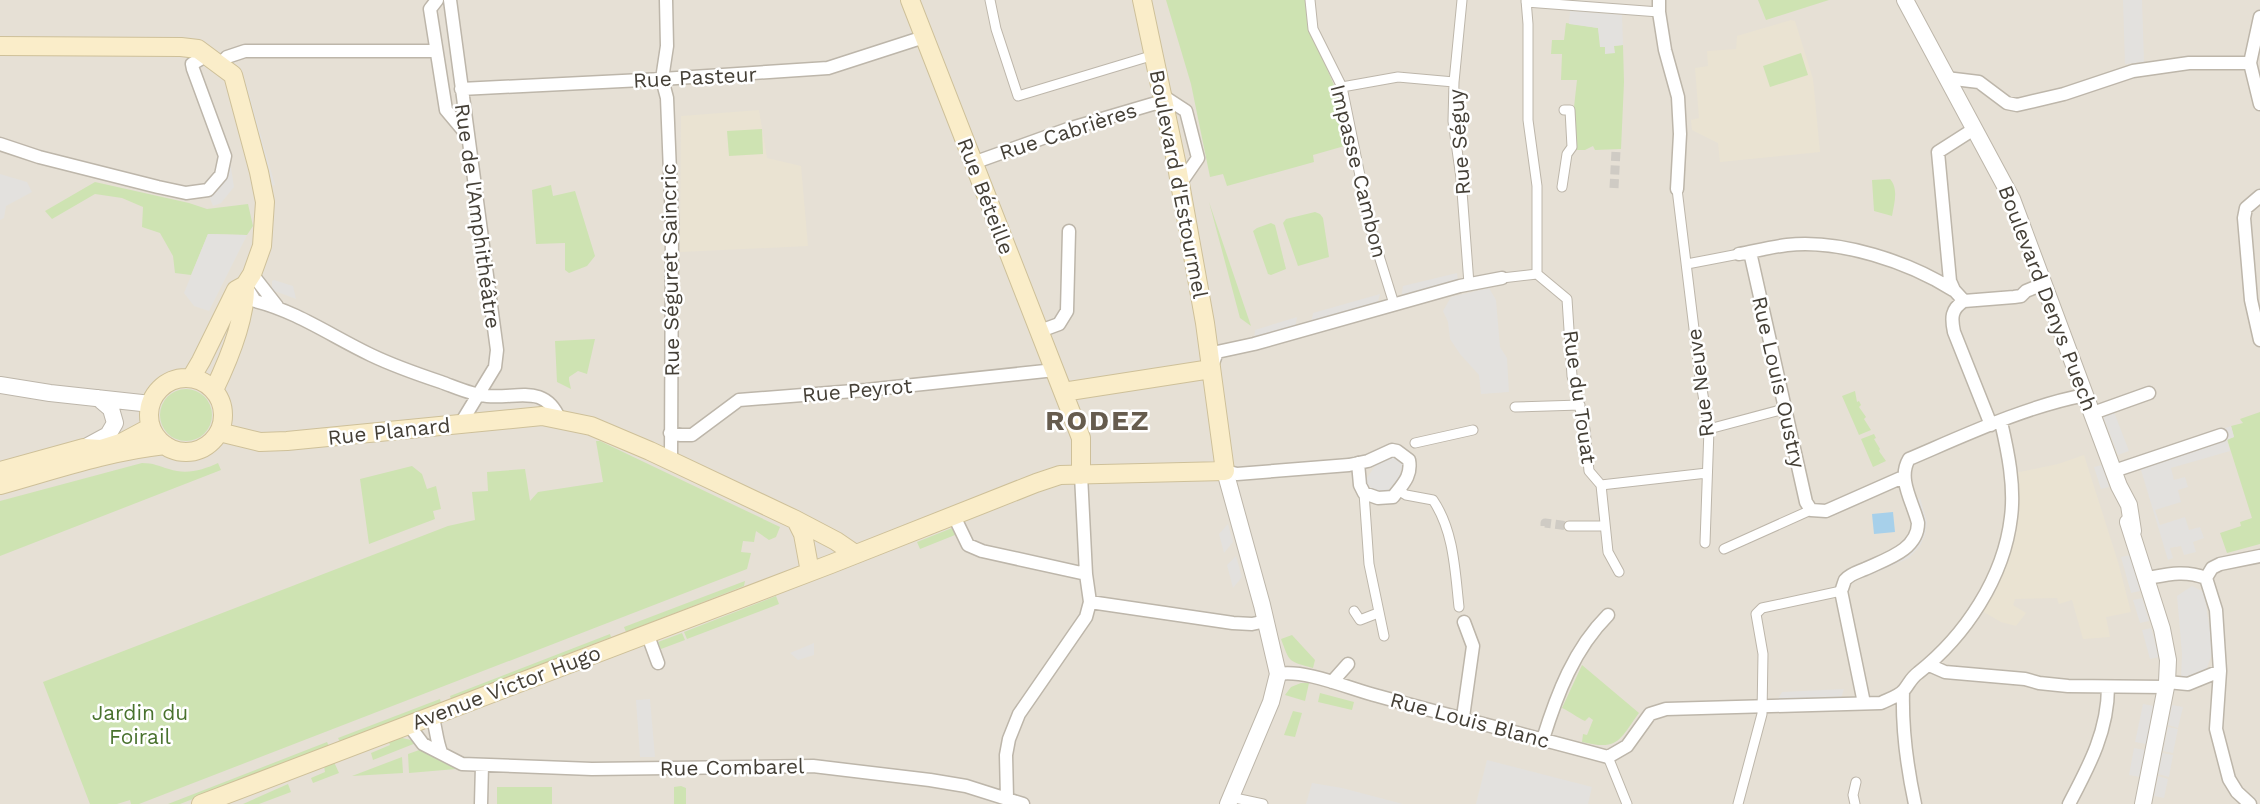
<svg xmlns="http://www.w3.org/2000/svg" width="2260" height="804" font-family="'Work Sans',sans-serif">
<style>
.residential{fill:#e6e0d5}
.education{fill:#eae3d2}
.green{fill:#cee3b2}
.parking{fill:#e3e1de}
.water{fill:#a7d0ea}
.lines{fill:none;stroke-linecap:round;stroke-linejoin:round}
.pedestrian-tunnel{stroke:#cfcbc4;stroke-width:9;stroke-dasharray:9 4.5;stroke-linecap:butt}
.pedestrian-casing{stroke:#bdb6aa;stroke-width:11}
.minor-casing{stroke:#bdb6aa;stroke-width:15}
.tertiary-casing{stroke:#bdb6aa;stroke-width:18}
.secondary-casing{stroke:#cec099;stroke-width:20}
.pedestrian{stroke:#fff;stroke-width:9}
.minor{stroke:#fff;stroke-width:12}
.tertiary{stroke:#fff;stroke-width:16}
.secondary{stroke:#faedc9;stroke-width:18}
.labels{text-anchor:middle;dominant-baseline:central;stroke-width:5;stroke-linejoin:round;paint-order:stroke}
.street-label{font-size:21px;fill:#443f36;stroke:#fff}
.park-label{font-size:21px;fill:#49722e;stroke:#fff}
.district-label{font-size:28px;font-weight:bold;letter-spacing:2px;fill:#665c4e;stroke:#fff}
</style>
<rect width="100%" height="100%" fill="#f2eee7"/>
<path class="residential" d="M0,0H2260V804H0Z"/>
<path class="education" d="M1791,20L1795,21L1813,79L1820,152L1720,162L1718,143L1692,130L1691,120L1699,118L1695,68L1708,66L1707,51L1736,49L1737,36Z
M759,110L767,158L801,166L808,246L680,252L681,116Z
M2084,455L2118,562L2131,612L2106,617L2110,637L2083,639L2072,600L2059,604L2057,598L2015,599L2013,605L2026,613L2016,626L2001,622L1982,611L1991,596H1994L2016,522L2014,521L2015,473L2058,464Z"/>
<path class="green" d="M1166,0H1307L1310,29L1340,99L1348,145L1313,155L1314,162L1227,186L1223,174L1210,177L1191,84Z
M1758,0H1829L1766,20Z
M1566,23L1598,28L1601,47L1623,45L1624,82L1621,149L1595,150L1593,146L1585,150H1574V107L1577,80H1561L1562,54H1551L1552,40H1564Z
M1801,53L1808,75L1770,87L1763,66Z
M762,129L763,154L729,156L727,131Z
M1890,179C1899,189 1894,204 1892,216L1874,211L1872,180Z
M95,182L189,203L207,209L248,204L253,226L247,235L208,234L191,275L175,273L173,256L160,233L142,227L143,207L122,198L95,194L52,219L45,211Z
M551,185L553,196L575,191L595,256L587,266L569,273L565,270V243L536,244L532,190Z
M1209,202L1251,326L1240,318Z
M1315,212L1320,214L1323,218L1329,257L1298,266L1283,223L1286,219Z
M1271,223L1275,225L1286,269L1271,275L1268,274L1253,231L1257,228Z
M595,339L587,374L578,371L569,377V380L571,389L557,382L555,341Z
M160 415a26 26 0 1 1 52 0a26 26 0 1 1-52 0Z
M1855,391L1857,402L1859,401L1861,405L1859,407L1866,417L1864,419L1871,430L1859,435L1842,396Z
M2260,412V544L2227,553L2220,533L2241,526L2240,522L2252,518L2227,439L2234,437L2231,426L2243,423L2240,419Z
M1874,434L1876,438L1874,439L1880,449L1879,451L1886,461L1873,467L1861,439Z
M596,441H600L780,527L776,537L769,540L756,531L754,542L743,541L741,552L751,553L747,569L139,804H131L130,800L117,804H90L43,682L448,526L475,520L472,492L488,491L487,472L525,469L530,501L538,492L603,482Z
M142,463C154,463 158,466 169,469C186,475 203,470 218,463L221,470L0,556V501Z
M412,466L422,474L427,489L436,486L441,509L433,511L435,519L369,544L360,479Z
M952,528L955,535L920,549L917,542Z
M745,581L744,586L626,632L624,627Z
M776,596L779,604L687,639L684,632Z
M682,633L685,640L661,649L658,642Z
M610,634L611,637L451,699L450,696Z
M1292,635L1315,660L1313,668C1288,661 1290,663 1281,639Z
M1582,665L1639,713C1619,740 1619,751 1582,742L1583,734L1587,735L1593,720L1589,717L1585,721C1576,717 1571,712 1562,708Z
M1301,683H1309L1305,701L1285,695L1291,687Z
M1320,693L1354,702L1352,710L1318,702Z
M440,699L441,703L340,742L338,738Z
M1293,711L1302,713L1295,737L1284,735Z
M398,737L411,740L416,743L373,760L371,753L390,745L388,740Z
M327,742L329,746L180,804H168Z
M422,749L456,769L409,773L408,754Z
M402,757L403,773L352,776Z
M334,762L339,773L313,783L311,778L325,772L324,766Z
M288,784L291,792L259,804H243Z
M681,786L686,788V804H674V787Z
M497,787H552V804H497Z"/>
<path class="parking" d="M2123,0H2142L2144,62L2125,64Z
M1570,11L1622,15L1623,45L1614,46L1615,53L1605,54V47H1600L1598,28L1569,24Z
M241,79L246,83L275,185L271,186Z
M230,162L234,187L221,203L213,206L209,196Z
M0,174L27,182L32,192L6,206L4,218L0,220Z
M208,234L247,235L209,311L194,306L184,293Z
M1457,273L1458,280L1444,283L1440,287L1401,298L1403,286Z
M274,280L293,286L296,299L272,290V281Z
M1489,288L1496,300L1500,347L1507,358L1509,392L1481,394L1479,375L1460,354L1450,339L1448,322L1443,311L1451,297Z
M1380,294L1377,305L1311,324L1313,313Z
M1297,317L1295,329L1254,340L1255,330Z
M2114,412L2129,451L2118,455L2103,416Z
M2231,426L2234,437L2227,440L2230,451L2171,468L2174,480L2185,477L2188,487L2178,490L2181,502L2155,510L2160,525L2185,517L2189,530L2200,527L2204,538L2193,542L2196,552L2184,555L2181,546L2170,548L2173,558L2168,560L2138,460Z
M1393,455L1406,465L1400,472L1402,474L1386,493L1374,490L1364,482L1380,459Z
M2102,465L2109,487L2101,489L2094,467Z
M1920,498L1927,522L1925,535L1920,546L1909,558L1866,577L1865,573L1909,552L1916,500Z
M1228,524L1233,542L1224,553L1219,534Z
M2130,555L2140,591L2131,593L2121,557Z
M1236,556L1242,577L1233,588L1227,565Z
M2192,586L2204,592L2213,651L2207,668L2195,676L2187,679L2181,678L2182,654L2177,596Z
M2142,598L2149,621L2140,623L2133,600Z
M2151,628L2159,657L2150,659L2142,630Z
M814,643V655L798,660L790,653Z
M1844,689L1840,701L1776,702L1782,692Z
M650,699L655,757H640L636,700Z
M2143,704L2154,706L2146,744L2135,742Z
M2172,705L2183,707L2178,728L2168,725Z
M2168,727L2178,729L2173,753L2163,751Z
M2134,748L2145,750L2140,777L2129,775Z
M2162,753L2173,755L2169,777L2158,774Z
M1487,760L1592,787L1588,804H1476Z
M2158,776L2168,779L2164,798L2154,796Z
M1312,783L1342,788L1403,804H1306Z"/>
<path class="water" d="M1893,512L1895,532L1874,534L1872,514Z"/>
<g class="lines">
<path class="pedestrian-tunnel" d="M1614,188L1616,151
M1545,526V523L1569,526"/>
<g class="pedestrian-casing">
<path id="pedestrian" d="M990,0L996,29L1018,96L1154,55
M1310,0L1313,29L1342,87L1371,230L1394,304
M1462,0L1454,82L1453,121L1461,178L1469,284
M1526,0L1528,24V120L1537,186V274
M1526,2L1659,12
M1342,87L1398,77L1454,82
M1562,187L1567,154L1572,147L1570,110H1564
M1677,189L1700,378L1709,429L1705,543
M1687,264L1739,254
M1537,274L1567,299L1572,376L1585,429L1589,471L1601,485L1608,552L1619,572
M1502,278L1537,274
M1515,407L1580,405
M1709,429L1784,409
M1415,443L1473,430
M1601,485L1707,473
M1398,490L1406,495L1433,500C1454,531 1455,571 1459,607
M1364,493L1369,564L1384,636
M1569,526H1605
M1724,549L1811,510
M1354,611L1360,620L1378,613
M1608,757L1627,804
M1230,797L1263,804
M1738,804L1762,714L1763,654L1756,614L1762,608L1841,591
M1855,804L1853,795L1856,782"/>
</g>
<g class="minor-casing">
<path id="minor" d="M437,0L430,9L446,110L467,135
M450,0L497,350L495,367L461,423
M666,0L667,46L662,79L667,98L672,222L671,461
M1659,0V12L1665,50L1678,97L1680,134L1677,189
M2260,17L2250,63L2260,104
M220,64L227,57L245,51H436
M1946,78L1979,82L2007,103L2017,105L2064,94L2133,71L2189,63H2250
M461,89L662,79L828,68L924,37
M1163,96L1186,111L1198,158L1180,184
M1974,129L1938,152L1950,281L1954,290L1964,301L2014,297L2021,296L2026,291L2043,284
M0,144L39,157L158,187L186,193L208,190L221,175L225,156L193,69L192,64L207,55
M973,163L1068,129L1163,101
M2260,196L2246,208L2244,218L2251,300L2260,340
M1750,252L1806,502L1811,510L1826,511L1903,477
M1739,254C1755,251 1771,247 1787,245C1840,239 1909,262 1953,290
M252,274L277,306
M245,285L255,301C296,311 333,337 371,355C394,366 417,374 441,382C455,387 472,395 487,396C517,399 545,383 560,420
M1964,301C1951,309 1951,318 1954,332L1991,425
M1040,331L1059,324L1067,311L1069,231
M1212,366L1217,352L1254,344L1460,286L1502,278
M2093,413L2149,393
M670,433L681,435H692L739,400L866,390L1055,370
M1225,471L1237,474L1349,465L1368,461L1392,450L1397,451L1409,460C1412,476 1403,484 1393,497L1378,498L1364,493L1360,485L1358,463
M2114,471L2221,435
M953,514L968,545L982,551L1086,574
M2148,578C2169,574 2185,570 2206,578
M2206,578L2216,610L2220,671L2216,729L2229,779L2237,792L2250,804
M2206,578L2212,568L2220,564L2260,556
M1090,602L1233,623L1252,624L1266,621
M647,633L658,663
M1929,665L1945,672L2025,679L2039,683L2068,686L2166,687
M1278,674C1306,669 1350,689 1378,696C1454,717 1531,736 1608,757L1627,746L1650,714L1666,709L1881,703C1889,699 1899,696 1904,690C1909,684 1911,678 1918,673C1965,636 2004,578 2011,517C2015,486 2008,452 2001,422
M1332,682L1348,664
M2167,682L2188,684L2220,671
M1903,691C1902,728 1907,767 1915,804
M1864,703L1841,591C1842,590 1844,582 1845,580C1850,574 1858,572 1865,569C1886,559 1918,550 1918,523C1913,502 1897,479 1909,459C1963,436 2029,405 2086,395
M432,715C436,727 436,739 441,752
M1463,717L1473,646L1464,622
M408,724L423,744L462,764L592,769L813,766L930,780L966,786L1023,804
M1543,739C1557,694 1574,649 1608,615
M1007,798L1006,755L1009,739L1019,714L1086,617L1090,602L1086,574L1081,475
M481,804L482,765
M2069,804C2089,766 2108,731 2108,687"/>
</g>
<g class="tertiary-casing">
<path id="tertiary" d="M1905,0L2012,199L2119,486L2129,505L2133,531
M0,385L50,393L151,404
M84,448L108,435L115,423L111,409L98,398
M1225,471L1262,605L1278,674L1271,702L1228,804
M2128,522L2162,629L2168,660L2167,682L2143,804"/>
</g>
<g class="secondary-casing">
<path id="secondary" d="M910,0L1081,438V475
M0,46L181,47L198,49L233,75L259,172L265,202L262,246L252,274L245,285L236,290L201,361L191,378
M149 415a37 37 0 1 1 74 0a37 37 0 1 1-74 0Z
M214,390C228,361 246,317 245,285
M1063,392L1211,369
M219,432L260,442L287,441L542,416L591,426L650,451L796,520L836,541L855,554
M0,471L84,448L101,449L123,442L151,427
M0,485C54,470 109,451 165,445
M796,520L803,534L810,572
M201,804L831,564L1036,483L1060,475L1225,471L1205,323L1176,161L1142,0"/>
</g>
<use href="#pedestrian" class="pedestrian"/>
<use href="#minor" class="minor"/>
<use href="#tertiary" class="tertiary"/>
<use href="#secondary" class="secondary"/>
</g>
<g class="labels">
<g class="street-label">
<text transform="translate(695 77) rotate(-3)">Rue Pasteur</text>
<text transform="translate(1068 131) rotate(-18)">Rue Cabrières</text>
<text transform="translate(1459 142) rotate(-94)">Rue Séguy</text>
<text transform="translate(1359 171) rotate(76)">Impasse Cambon</text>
<text transform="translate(1179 184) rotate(79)">Boulevard d'Estourmel</text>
<text transform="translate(986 196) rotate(69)">Rue Béteille</text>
<text transform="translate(478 216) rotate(82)">Rue de l'Amphithéâtre</text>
<text transform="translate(670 270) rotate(-91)">Rue Séguret Saincric</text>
<text transform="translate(2048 298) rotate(69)">Boulevard Denys Puech</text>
<text transform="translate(1779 382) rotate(77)">Rue Louis Oustry</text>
<text transform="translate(1700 383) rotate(-97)">Rue Neuve</text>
<text transform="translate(857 390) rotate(-5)">Rue Peyrot</text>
<text transform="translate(1580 397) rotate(82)">Rue du Touat</text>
<text transform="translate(389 431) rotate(-6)">Rue Planard</text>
<text transform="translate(506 687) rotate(-21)">Avenue Victor Hugo</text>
<text transform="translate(1470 720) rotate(15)">Rue Louis Blanc</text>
<text transform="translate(732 767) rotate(-1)">Rue Combarel</text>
</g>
<g class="park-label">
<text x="140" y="712">Jardin du<tspan x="140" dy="24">Foirail</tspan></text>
</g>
<g class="district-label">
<text x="1098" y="420">RODEZ</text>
</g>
</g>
</svg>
